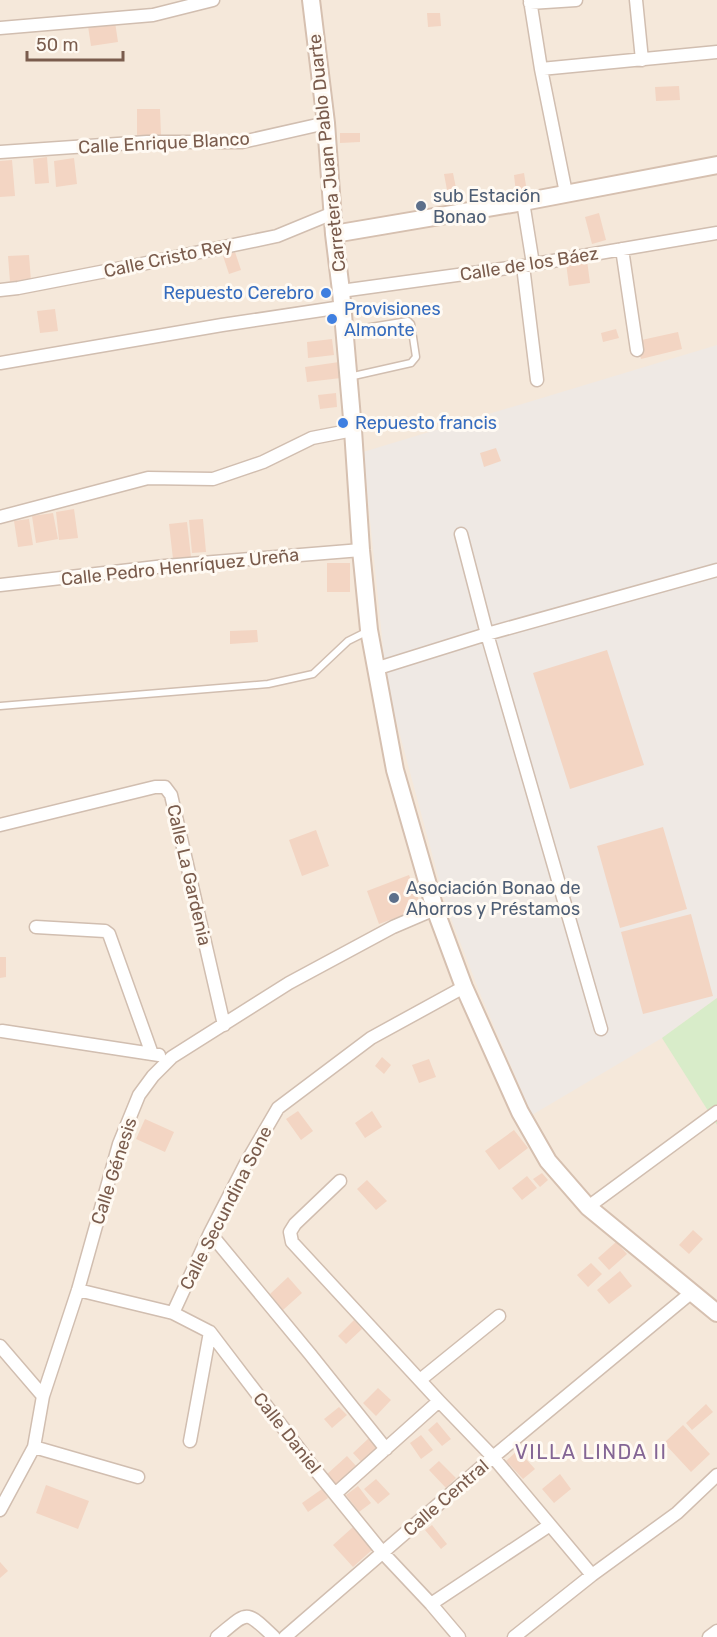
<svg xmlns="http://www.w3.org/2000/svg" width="717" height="1637" font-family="Rubik,sans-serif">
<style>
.residential{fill:#f5e8da}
.industrial{fill:#efe9e4}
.green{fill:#d8ecc9}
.building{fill:#f3d5c3}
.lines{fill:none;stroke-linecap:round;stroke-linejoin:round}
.lane-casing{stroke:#d1beb0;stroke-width:9}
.street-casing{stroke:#d1beb0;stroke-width:15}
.secondary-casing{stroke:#d6c0b0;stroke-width:20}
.lane{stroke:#fff;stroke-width:6}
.street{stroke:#fff;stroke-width:12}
.secondary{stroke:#fff;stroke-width:16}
.service-dot{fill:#5c6f8a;stroke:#fffaf3;stroke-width:2}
.shop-dot{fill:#3f7fe0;stroke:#fffaf3;stroke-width:2}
.labels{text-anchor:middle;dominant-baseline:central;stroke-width:6;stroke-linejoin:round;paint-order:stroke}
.street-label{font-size:18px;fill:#7a5c4d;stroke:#fffaf3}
.service-label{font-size:18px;fill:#4e5e75;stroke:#fffaf3;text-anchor:start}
.shop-label{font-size:18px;fill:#366cbe;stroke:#fffaf3;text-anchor:start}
.neighbourhood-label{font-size:20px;letter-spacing:1.5px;fill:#846695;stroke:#fffaf3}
</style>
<rect width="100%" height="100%" fill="#fdf6ec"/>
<path class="residential" d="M0,0H717V1637H0Z"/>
<path class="industrial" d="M717,345V998L662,1038L532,1115L481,996L446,906L387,687L363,452Z"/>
<path class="green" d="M717,998V1125L662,1038Z"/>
<path class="building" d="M427,13H440L441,26L428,27Z
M115,22L118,42L91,46L88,26Z
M679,86L680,100L656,101L655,87Z
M137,109H160L161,135H137Z
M340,133H360V142L340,143Z
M47,157L49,183L35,184L33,159Z
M74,158L77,184L56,187L54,161Z
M12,160L15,196L0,197V161Z
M453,173L456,188L447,190L444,174Z
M524,173L527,192L516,193L514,175Z
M599,213L606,240L592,244L585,217Z
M235,252L241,270L229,274L223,256Z
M29,255L31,281L10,282L8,256Z
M587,260L590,283L569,286L566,263Z
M55,309L58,331L40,333L37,311Z
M616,329L619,338L603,342L601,333Z
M678,332L682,349L641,359L637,341Z
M332,339L334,355L308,358L307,342Z
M339,362L341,378L307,382L305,367Z
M336,393L337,407L320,409L318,395Z
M496,448L501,461L484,467L480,453Z
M74,509L78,538L59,540L56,512Z
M53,513L58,539L36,543L32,516Z
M29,519L33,545L18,547L14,521Z
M203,519L206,552L192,553L189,520Z
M187,522L191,557L173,559L169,524Z
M327,563H350V592H327Z
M257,630L258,642L230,644V631Z
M607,650L644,765L570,789L533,673Z
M663,827L687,909L620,928L597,846Z
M316,830L329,866L302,876L289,840Z
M409,875L422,908L379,924L367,891Z
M691,914L713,996L643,1014L621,932Z
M0,957H6V977L0,978Z
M382,1057L391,1065L384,1074L375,1066Z
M429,1059L436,1077L419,1083L412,1065Z
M298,1111L313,1131L301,1140L286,1119Z
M372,1111L382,1127L365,1138L355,1123Z
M145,1119L174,1132L165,1152L136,1139Z
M514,1130L528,1148L499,1170L485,1151Z
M542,1173L548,1180L540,1187L533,1179Z
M527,1176L537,1188L522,1200L512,1188Z
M367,1180L387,1201L376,1210L357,1189Z
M693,1230L703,1239L689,1254L679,1245Z
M616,1242L627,1254L609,1270L598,1258Z
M591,1263L602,1274L588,1287L577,1275Z
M620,1271L632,1286L609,1304L597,1290Z
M288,1277L302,1293L283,1310L270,1294Z
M354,1320L362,1329L346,1344L338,1336Z
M378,1388L391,1400L376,1416L363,1403Z
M706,1404L713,1412L692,1430L686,1423Z
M339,1407L347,1415L332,1428L324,1419Z
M437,1422L451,1439L442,1446L428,1430Z
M683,1425L710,1454L691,1472L664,1443Z
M421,1435L433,1450L421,1459L410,1443Z
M369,1438L380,1450L364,1465L353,1453Z
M518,1450L535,1469L523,1479L506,1461Z
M347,1456L357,1467L337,1487L326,1475Z
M439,1461L456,1478L446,1488L429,1470Z
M560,1474L571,1489L554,1503L542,1489Z
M376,1479L390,1494L378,1504L364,1489Z
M46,1485L89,1501L78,1529L36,1513Z
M358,1486L371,1503L359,1512L346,1495Z
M322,1489L328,1498L308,1512L302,1503Z
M432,1525L447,1544L441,1549L425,1530Z
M353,1527L373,1549L353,1567L333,1545Z
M0,1562L8,1571L0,1578Z"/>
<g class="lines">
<g class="lane-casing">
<path id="lane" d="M346,331L408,321L411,324L416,357L411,363L349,377
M0,706L268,684L313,674L348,641L368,631"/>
</g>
<g class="street-casing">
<path id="street" d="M530,0L541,69L566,193
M636,0L642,60
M530,3L576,0
M0,28L153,15L213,0
M541,69L717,52
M0,152L147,142H242L326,123
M523,202L533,264
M622,249L637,350
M523,266L537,380
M0,290L18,288L142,264L277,236L333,213
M341,291L523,266L717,233
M0,363L222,325L342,307
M0,517L148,478L213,479L263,462L312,438L353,430
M461,534L487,634L601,1029
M0,585L165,566L361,550
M375,669L487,634L717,570
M0,825L155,787H165L171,795L224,1025
M36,927L105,931L109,934L152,1054
M2,1031L159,1055
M340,1181L295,1224L290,1232L292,1242L439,1401L493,1457L592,1575
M588,1207L717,1112
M210,1233L310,1354L386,1449
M78,1290L173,1313L210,1332L313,1467L383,1553L431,1604L459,1637
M173,1313L210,1233L246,1163L278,1108L371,1038L464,987
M0,1346L43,1396
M420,1380L499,1316
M190,1441L210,1332
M34,1447L138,1477
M335,1494L439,1401
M0,1510L34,1447L43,1396L78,1290L119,1144L139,1095L153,1076L172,1057L289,983L393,927L435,909
M431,1604L550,1525
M217,1637C248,1612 244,1608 274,1637
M285,1637L493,1457L692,1292
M514,1637L592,1575L677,1513L717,1475
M709,1637L717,1631"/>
</g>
<g class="secondary-casing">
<path id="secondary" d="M311,0L326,123L334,234L341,291L353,430L361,550L369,630L395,770L435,909L464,987L520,1112L548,1161L588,1207L717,1313
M334,234L523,202L717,165"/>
</g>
<use href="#lane" class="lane"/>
<use href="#street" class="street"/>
<use href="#secondary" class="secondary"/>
</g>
<g class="service-dot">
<circle cx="421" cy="206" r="6"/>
<circle cx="394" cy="898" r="6"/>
</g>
<g class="shop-dot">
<circle cx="326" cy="293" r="6"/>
<circle cx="332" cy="319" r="6"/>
<circle cx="343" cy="423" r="6"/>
</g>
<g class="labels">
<g class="street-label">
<text transform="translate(164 143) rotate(-3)">Calle Enrique Blanco</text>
<text transform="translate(327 153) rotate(-96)">Carretera Juan Pablo Duarte</text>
<text transform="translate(168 258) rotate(-12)">Calle Cristo Rey</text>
<text transform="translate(529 264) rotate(-9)">Calle de los Báez</text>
<text transform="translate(180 567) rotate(-6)">Calle Pedro Henríquez Ureña</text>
<text transform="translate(189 875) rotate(77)">Calle La Gardenia</text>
<text transform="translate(114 1171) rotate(-72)">Calle Génesis</text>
<text transform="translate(226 1208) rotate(-63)">Calle Secundina Sone</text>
<text transform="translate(287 1433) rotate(52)">Calle Daniel</text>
<text transform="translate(446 1498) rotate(-41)">Calle Central</text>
</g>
<g class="service-label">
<text x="433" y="196">sub Estación<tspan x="433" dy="21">Bonao</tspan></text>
<text x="406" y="888">Asociación Bonao de<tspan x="406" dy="21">Ahorros y Préstamos</tspan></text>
</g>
<g class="shop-label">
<text x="314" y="293" text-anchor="end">Repuesto Cerebro</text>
<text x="344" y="309">Provisiones<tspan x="344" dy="21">Almonte</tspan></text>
<text x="355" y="423">Repuesto francis</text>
</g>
<g class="neighbourhood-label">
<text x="591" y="1452">VILLA LINDA II</text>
</g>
</g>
<path d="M27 51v9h96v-9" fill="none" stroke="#7a5c4d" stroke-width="3"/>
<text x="36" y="51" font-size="18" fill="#7a5c4d" stroke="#fffaf3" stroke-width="4.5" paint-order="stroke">50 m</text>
</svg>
